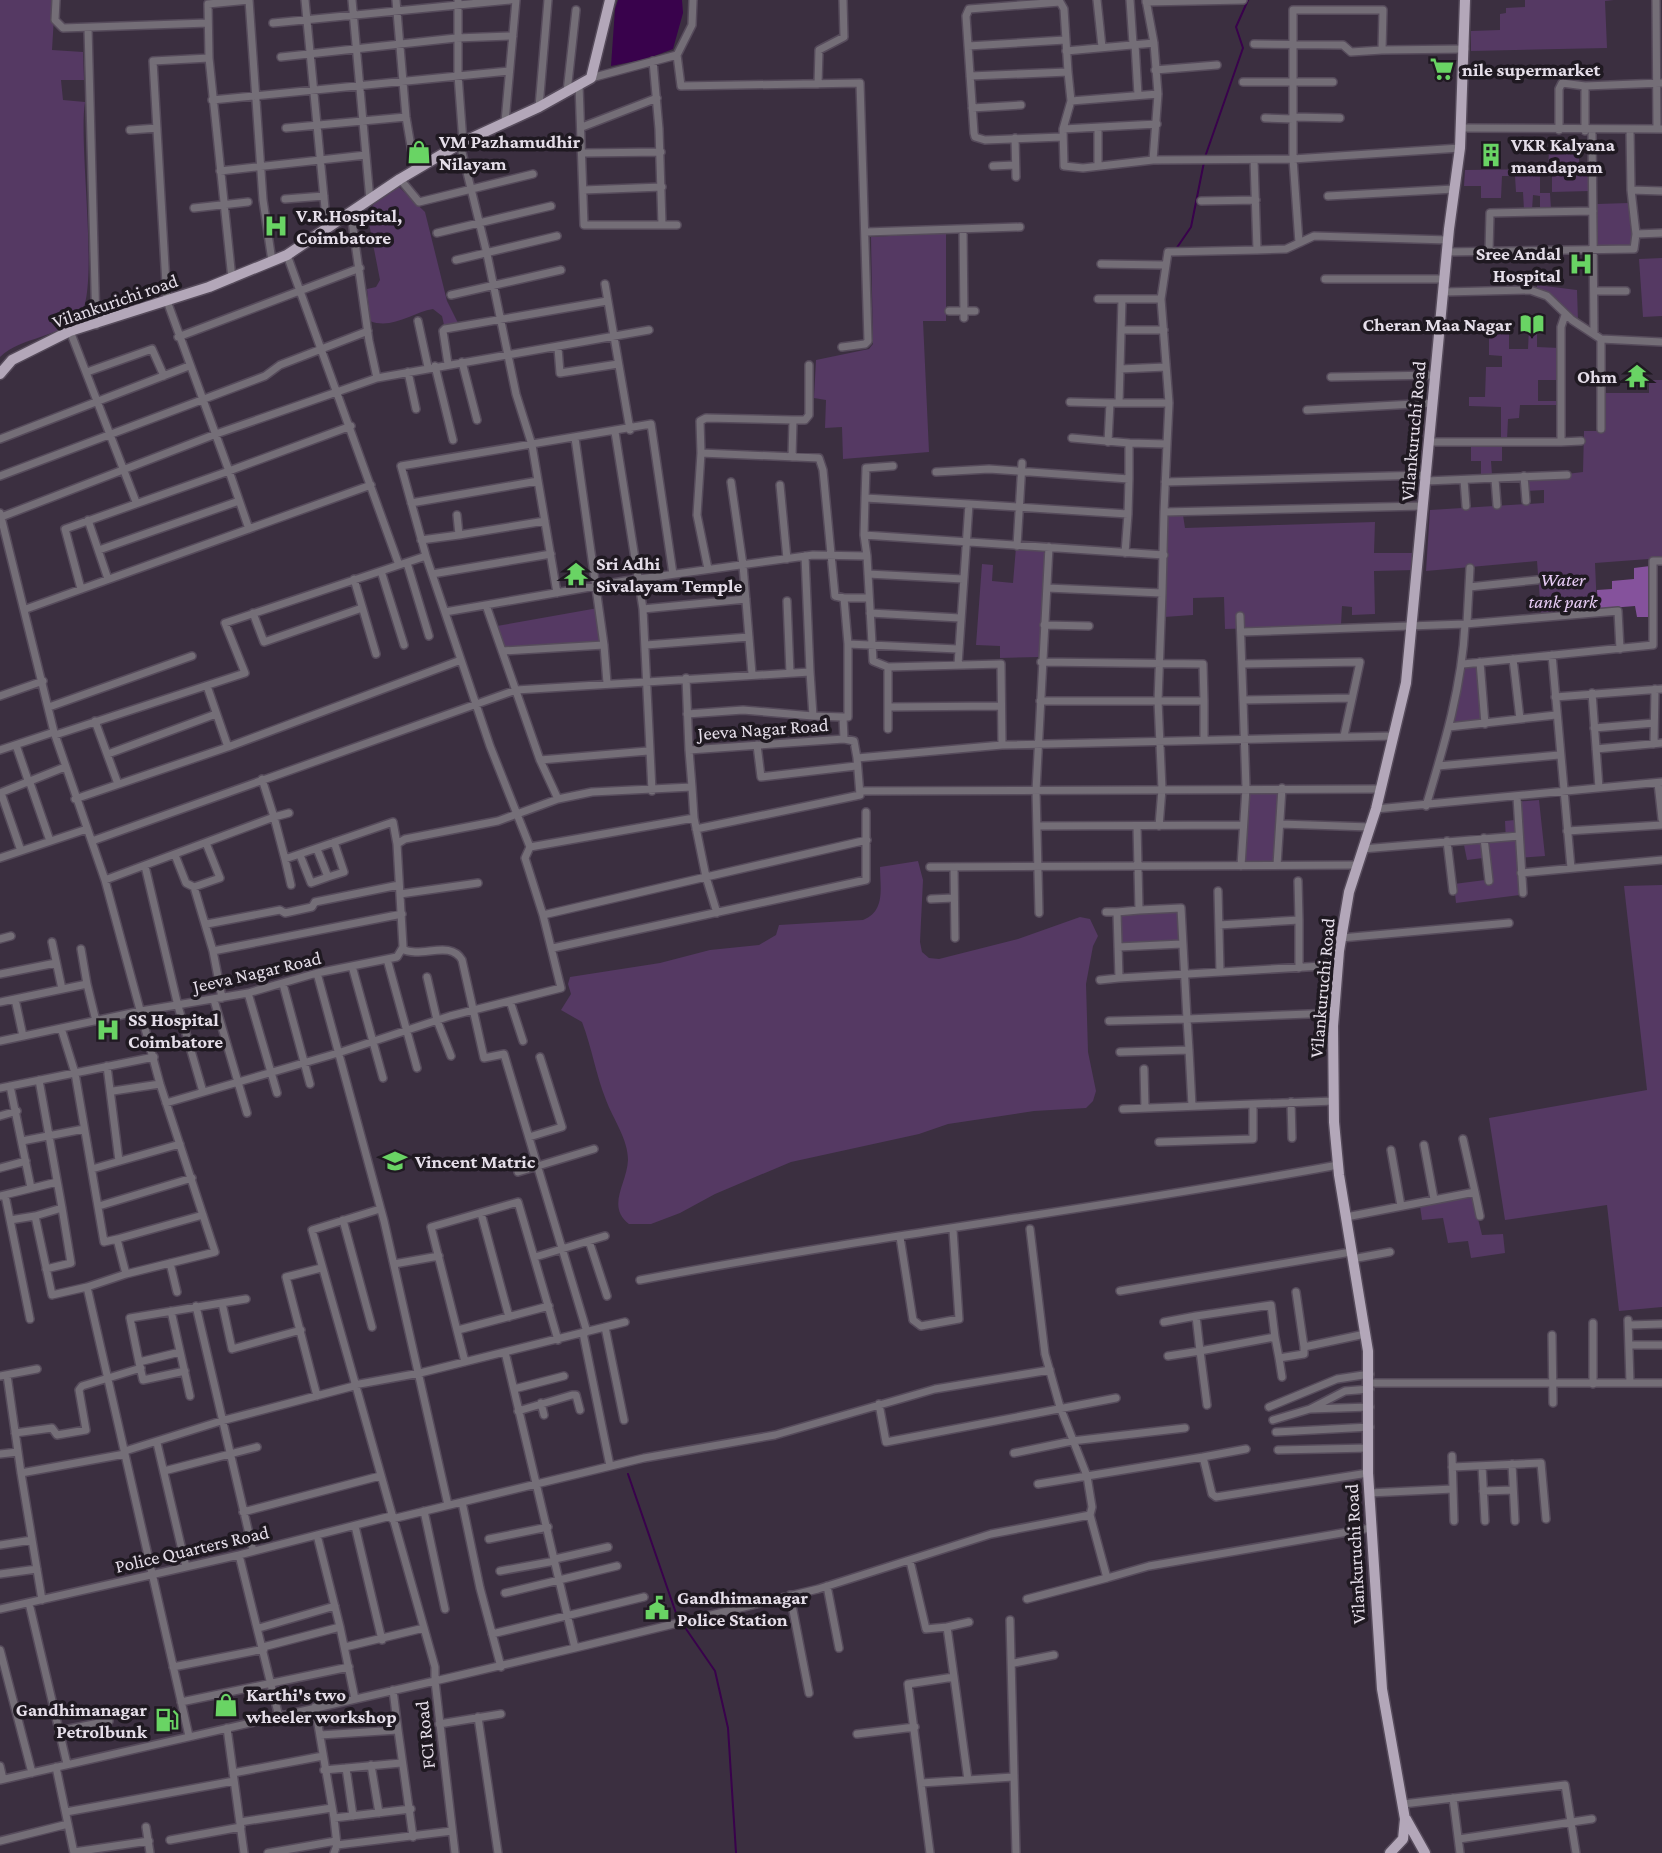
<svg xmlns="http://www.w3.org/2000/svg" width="1662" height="1853" font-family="'Crimson Pro',serif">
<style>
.green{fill:#553963}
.forest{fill:#85529c}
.water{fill:#39024c}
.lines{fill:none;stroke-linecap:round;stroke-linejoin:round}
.stream{stroke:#39024c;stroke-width:2}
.minor-casing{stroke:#564b5b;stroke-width:10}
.major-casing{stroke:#564b5b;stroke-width:13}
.minor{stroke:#746e77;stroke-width:7}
.major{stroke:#b3a7b9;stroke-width:10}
.labels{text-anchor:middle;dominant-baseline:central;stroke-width:7;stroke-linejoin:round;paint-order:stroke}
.poi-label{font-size:19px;font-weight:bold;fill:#e5dee9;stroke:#1f1921;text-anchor:start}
.street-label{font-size:19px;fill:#e5dee9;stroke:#1f1921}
.park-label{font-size:19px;font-style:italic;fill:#e8cdf6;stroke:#1f1921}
</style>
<rect width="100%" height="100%" fill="#3b2f40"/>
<path class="green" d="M0,0H55L52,50L83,52L84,80H61L63,100L85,102C78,145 100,291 80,315C61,338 22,336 0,357Z
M1525,0H1614L1605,1L1607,48L1471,51V31L1500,30V14L1506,13V8L1525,7Z
M1579,151V168L1589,169L1590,191L1552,192V174H1540V193H1550L1551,209H1540V196L1533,195L1532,210H1524L1523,192H1516L1515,176H1502L1501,198H1481V186H1464L1465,170L1548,169L1549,152Z
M399,187L425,212L447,301L458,323L444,325L442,316L433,309C413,312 392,330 370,321L367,289L376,287L380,280L367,213L374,204Z
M1629,203L1632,247L1597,249V204Z
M946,233V321H923L929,452L843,459L842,427L825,428L826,400L814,398L816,360L869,349L873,344L871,237Z
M1662,258V316L1643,317L1639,259Z
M1537,285L1577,290L1578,321L1537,290Z
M1497,321L1509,322V349H1528L1529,329H1537V347L1559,348V380H1538V401H1560V405H1520L1519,418L1508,419L1507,440H1501V407L1469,406V397H1485L1486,367H1502V356L1489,355V338Z
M1649,380H1662V558L1595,563L1597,609L1541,614L1537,561L1426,571L1430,510L1544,503V490L1526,491V479L1583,472L1584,431H1604V393H1649Z
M1471,446H1502V461H1491L1492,475L1481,476V461H1471Z
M1167,515H1183L1185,528L1375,522L1374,553H1417L1415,570L1374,571L1375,614L1352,615V607L1342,606L1341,625L1225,629L1224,597L1193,598V615L1164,617Z
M1016,547L1046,549L1039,657L1000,658V646L976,645L982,564L993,565L992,581L1013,583Z
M598,608L602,643L504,649L497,626Z
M1479,665L1484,722L1453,724L1465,666Z
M1280,790L1275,863H1244L1248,791Z
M1539,800L1545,856L1517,858L1520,895L1456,903L1454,884L1485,880L1483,858L1467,860L1464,845L1506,841L1505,821L1515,820L1514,802Z
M918,861L923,880L920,942L922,952L929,958L939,959L1018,939L1080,917L1090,919L1098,936L1093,946L1086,984L1088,1052L1096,1091L1093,1101L1086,1108L1034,1111L948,1124L919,1134L791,1162L715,1194L680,1213L651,1224H629C606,1206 627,1184 628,1160C628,1139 613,1119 606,1100C596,1075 592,1048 582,1022L561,1010L571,994L568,984L570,977L660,963L710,950L759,945L776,935L779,925L863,920C886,911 880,887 880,867Z
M1662,885V1307L1619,1311L1607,1205L1505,1220L1489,1118L1647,1090L1624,886Z
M1180,911L1181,942L1119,945V914Z
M1472,1195L1482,1235L1503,1234L1505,1253L1471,1258L1468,1241L1448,1243L1443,1218L1422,1220L1420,1206Z"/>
<path class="forest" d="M1650,566L1651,617H1637L1635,606L1598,609L1597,590L1612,589V581L1634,579V568Z"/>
<path class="water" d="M618,0H682L683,13L673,49L646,59L611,66L615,9Z"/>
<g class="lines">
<path class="stream" d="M1205,157L1243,48L1236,27L1248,0
M1176,249L1191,227L1204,162
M628,1474L678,1619
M684,1626L715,1671L728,1728L736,1853"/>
<g class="minor-casing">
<path id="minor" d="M56,0L55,20L63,28L208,23
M305,0L327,229
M352,0L370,200
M396,0L406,117L415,170
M1097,0L1102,47
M1130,0L1133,44
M1146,0L1154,43
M1656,0L1657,129
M458,1V75L463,142
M1146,2L1243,0
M273,23L510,0
M88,28L96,325
M1135,44L1138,95
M1254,44L1343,45L1351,52L1382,50
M968,46L1065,40
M1066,51L1154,43L1158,94L1153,160L1083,168L1064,166L1063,129L1071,101
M677,55L692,25L693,0
M281,57L456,38L513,36
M209,58L153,61L167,301L229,471L351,426
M653,61L659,129L662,225
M1155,70L1217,65
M1068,72L1071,101L1158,94
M970,76L1068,72L1064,9L1060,2L969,9L966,16L974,133L975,137L985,140L1062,137
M591,78L677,55L681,86L860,83L868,341L865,344L842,347
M1243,82H1333
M818,84L819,50L844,37L843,0
M579,85L584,225H677
M567,92L576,10
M212,100L509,71
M539,107L548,0
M972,108L1021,105
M1293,117L1340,118
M1265,118L1293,119
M505,122L516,0
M582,127L657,98
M286,128L406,117
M1462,128L1662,129
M1063,129L1157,124
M1098,129V166
M130,130L157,128
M1559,130V89L1562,83L1585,86
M1585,131V86L1661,83
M1592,131L1594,334
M1015,138L1016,177
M460,144L487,254L516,394L532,445L557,593
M582,153L661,152
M1153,160L1293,159L1460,148
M993,166L1015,165
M220,171L366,155
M400,179L419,202L533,174
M583,190L662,187
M1631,190L1662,191
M1328,196L1454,189
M285,199L324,196
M1201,201L1256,200
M194,208L248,202
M351,214L369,341L377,378
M963,229L964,318
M865,232L1020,227
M437,233L551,206
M1636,234L1662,233
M1448,240L1314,236L1299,243L1293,159V10H1383L1382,50L1465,49
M1257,250L1286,249L1299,243
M1489,251L1490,213L1593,211
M1447,252L1634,249L1636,234L1631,190L1630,130
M287,255L399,565L426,556L490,746L530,847
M456,260L557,236
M1101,264L1164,265
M232,279L209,58L208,4L249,0L263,200L272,261
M1325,279H1445
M605,284L630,430
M1594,291H1626
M1444,292L1530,290L1547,296L1572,320L1601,339L1662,342
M451,295L561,270
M1098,299H1161L1169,403L1167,444
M1122,299L1119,403H1169
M1161,299L1168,252L1257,250L1254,160
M949,311H975
M418,321L428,367
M1123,330H1164
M70,331L136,502
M178,337L360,268
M1601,339V429
M558,348L560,373L618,364
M462,362L477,420
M448,364L443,331L445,329L607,301
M435,366L453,440
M1120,369L1166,367
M87,372L152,349L164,376
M408,372L416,409
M1331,377L1435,375
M1070,402L1110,403
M1307,410L1432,403
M793,420H805L809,415V365
M615,432L643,609L652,791
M575,438L604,645
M1072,438L1129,443V479
M0,439L189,366
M1108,442L1110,403H1119
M1429,442H1561V327L1565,315
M1561,442L1581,441
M1129,443L1167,444L1164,512
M701,453L700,421L706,418L793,420L792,457
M936,472L989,469L1129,479L1128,514
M0,476L265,376L280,365L368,331
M1524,476L1526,501
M1495,479L1497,505
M1464,480L1466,506
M1426,481L1567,475
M731,482L743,565L752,674
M1165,482L1426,475
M780,485L787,559
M865,498L866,468L893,466
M411,503L538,481
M969,504L1128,514L1125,553
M0,513L54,732L105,880L160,1084L215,1252L126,1274
M1,517L216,434L377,378L649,330
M88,520L108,579
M459,535L545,521
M864,535L865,498L969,504L958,665
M421,540L459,535L457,515
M1017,546L1022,463
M99,550L239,501
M426,556L401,466L651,424L673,574
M805,556L810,672
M867,556L864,535L1164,555
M407,563L429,636
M708,569L697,515L701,453L819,458L823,470L835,596L844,598
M381,571L404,645
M432,574L551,554
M868,574L963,579
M354,579L376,654
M1469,587L1537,580
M1047,588L1162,593L1158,701L1162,789L1159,826
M81,589L65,529L229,471L249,529
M1162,593L1164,512L1423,506
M787,601L790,673
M486,605L540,760L558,799
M26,609L371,485
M643,609L746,599
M445,612L625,581L813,555L867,556L873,661L888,667L1001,664L1002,745
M253,613L264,642L362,608
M870,613L960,618
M1240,616L1243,700L1352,698
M1467,623L1470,568
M1465,624L1618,611L1620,649
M1044,625L1089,626
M1241,632L1465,624C1462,687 1444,746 1426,806
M848,644L844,598H868
M646,645L749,637
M502,651L604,645L607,683
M1552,655L1571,868
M1513,659L1520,719
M1480,662L1485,724
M1242,664L1360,662L1344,736
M1463,664L1653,645V561H1662
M888,667V707L1000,706
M686,678L689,750
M1592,693L1599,788
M0,696L43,681
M1555,697L1662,689
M1040,701H1204L1203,664L1041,662
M1204,701V739
M49,707L192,656
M888,707V729
M687,714L743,710L813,716
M843,717H848V644L958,649
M95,721L118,784
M1449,727L1556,715
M1594,728L1654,723
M55,735L245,673L225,623L399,565
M1654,744L1655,689
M16,745L29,783
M757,745L761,777L856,766
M228,747L461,660
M1596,749L1662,743
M0,750L54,732
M108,754L216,714
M540,760L648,751
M1438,766L1559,755
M30,783L50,841
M1658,783L1662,819
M692,787L694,818L706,877L867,840
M860,791L1380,789
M0,793L65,767
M1,793L21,851
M1517,797L1523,893
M75,799L228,747L207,686
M1376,809L1662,782
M289,813L274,817L285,859L393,822L397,844
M694,818L530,847L525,858L543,915L706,877L717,913
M1280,824L1370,827
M1037,826L1243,825
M1137,826L1139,910L1181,908L1187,1019L1334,1013
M696,829L860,795L857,758
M1567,831L1662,825
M1484,838L1489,881
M92,841L516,690L810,672L813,716L843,717L844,739
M1447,841L1453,891
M1362,849L1519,836
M175,855L186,883L194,887L220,878L206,843
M300,855L311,883L328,877L317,849
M0,858L87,829
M285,859L291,885
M1277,865L1282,788
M145,866L178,1006L203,1092
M1241,866L1246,788L1243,700
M930,867L1357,865
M954,867L955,938
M1521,873L1662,860
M328,877L344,872L334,842
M105,880L274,817L262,779
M1298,881L1299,920
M194,887L213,951L402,914
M1218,891L1220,972
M400,894L478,883
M931,899L954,898
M1139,910L1117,912L1119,978L1323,966L1338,952
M1106,912H1117
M1039,913L1036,791L1049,547
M207,924L280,910L285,913L312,907L315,902L399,885
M1219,925L1299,920V968
M1341,938L1509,923
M0,939L11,936
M52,942L62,989
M1118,947L1182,944
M553,948L866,880V812
M81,949L87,984
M402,949C421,959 450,939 462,960L484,1058L504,1054L587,1332
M213,951L222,998
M387,959L417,1068
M352,966L383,1078
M317,973L384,1221L448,1505
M0,974L56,963
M427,977L437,1020L451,1056
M1100,980L1119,978
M283,984L310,1084
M248,993L277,1093
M15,999L23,1036
M214,1000L247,1113
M510,1001L523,1041
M0,1002L87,984L96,1021
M1109,1021L1187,1019L1189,1050L1120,1052
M61,1028L75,1073L104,1242L117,1239L126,1274L87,1287L189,1736
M0,1041L141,1011L248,993L317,973L397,957L403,947L397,844L405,839L498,821L558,799L592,792L692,787L689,750L844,739L854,741L857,758L1002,745L1394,736
M1189,1050L1192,1106
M107,1066L119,1161
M1144,1069L1145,1108
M39,1080L62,1208L35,1216L52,1295L87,1287
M10,1086L31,1188
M0,1088L154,1057
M113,1091L160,1084
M1291,1102L1292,1138
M166,1103L338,1053L450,1016L561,988L543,915
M1123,1109L1334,1101
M0,1116L17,1111
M529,1137L562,1127L540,1057
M22,1141L84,1129
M1159,1142L1253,1139V1104
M1424,1145L1434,1199
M1391,1150L1401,1206
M0,1168L26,1161
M92,1169L180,1144
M518,1172L594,1149
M1475,1192L1480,1216
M5,1195L30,1319
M0,1196L57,1182
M99,1206L192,1178
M380,1209L312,1230L435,1667V1681L575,1648L505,1352
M481,1213L509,1317
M1346,1217L1475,1192L1463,1139
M10,1220L35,1216
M343,1220L372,1327
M1030,1229L1045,1354L1060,1407L1087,1476L1038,1484
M900,1237L913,1320L921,1326L959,1319L953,1230
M117,1239L203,1215
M589,1241L607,1296
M535,1257L605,1236
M1352,1259L1390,1252
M170,1263L177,1292
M394,1264L439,1256
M46,1269L71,1263L62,1208
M640,1280C871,1236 1106,1208 1338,1165
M1120,1291L1351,1252
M1296,1292L1304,1347
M222,1303L232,1349L301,1330
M196,1306L253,1551
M171,1311L190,1396
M1628,1320L1630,1383
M1164,1322L1196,1316
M1593,1323V1384
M1629,1325L1662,1324
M605,1327L624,1420
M458,1330L549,1306
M583,1333L610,1466
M1552,1335L1553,1403
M1275,1337L1271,1305L1196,1316L1200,1351L1275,1337L1279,1358L1304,1354V1347L1365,1334
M1629,1345H1662
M180,1352L139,1362L143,1380L185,1371
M1168,1356L1200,1351L1207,1405
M1279,1358L1282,1377
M139,1362L130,1318L246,1299
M465,1362L431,1227L518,1202L558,1340
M7,1375L21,1473
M0,1376L37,1369
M1370,1383H1662
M354,1385L420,1373L625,1322
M514,1389L564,1376
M317,1396L286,1277L321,1268
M541,1403L544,1415
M879,1404L886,1442L1116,1398
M1269,1407L1337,1379L1370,1374
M1310,1409L1345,1391L1370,1389
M518,1411L572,1395H576L580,1410
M1273,1420L1310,1409L1370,1407
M1276,1432L1370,1427
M15,1433L52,1428L57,1435L86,1430L79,1390L82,1386L141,1368
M157,1443L186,1567
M1278,1450L1369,1448
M125,1451L221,1421L354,1386
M1014,1453L1072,1441L1185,1428
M0,1454L18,1452
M1452,1456L1454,1521
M1203,1457L1246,1449
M1512,1464L1515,1521
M1482,1466L1485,1521
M1452,1467L1541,1463L1546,1519
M164,1471L257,1447
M1483,1491L1513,1490
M1369,1493L1453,1489
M462,1502L480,1588L501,1667
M424,1511L445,1609
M243,1512L380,1476
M1090,1515L1092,1507L1087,1476L1203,1457L1212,1494L1216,1497L1368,1473
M392,1519L644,1458L775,1435L935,1389L1050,1370
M355,1526L382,1640
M317,1535L340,1627
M489,1539L548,1527
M0,1545L32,1540
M239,1555L279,1717
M555,1559L608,1547
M910,1561L926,1629L947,1627L954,1677L908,1684L930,1853
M500,1571L555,1561
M0,1574L37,1569
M827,1586L839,1648
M505,1593L617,1566
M790,1595L809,1693
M1027,1599L1107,1578
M42,1600L21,1473L125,1454
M29,1603L67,1764
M0,1609L239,1555L391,1516
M1010,1620L1016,1853
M947,1627L969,1622
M259,1628L335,1606
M492,1634L644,1597
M263,1647L340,1627L355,1699
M345,1647L424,1628
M575,1648L818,1589L991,1534L1090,1515L1107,1578L1149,1566L1371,1528
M0,1650L32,1773
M1014,1663L1054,1655
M173,1667L264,1649
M954,1677L968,1780
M393,1690L398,1730
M181,1702L349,1667
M315,1707L334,1818L337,1845L334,1853
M478,1717L498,1853
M439,1724L501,1714
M227,1728L244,1853
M59,1731L109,1721
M857,1734L915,1727
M320,1735L398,1730L413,1837
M371,1765L379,1813
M0,1766L3,1779
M56,1767L74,1853
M346,1768L353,1816
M324,1770L401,1763
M233,1773L323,1756
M0,1780L435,1681L455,1853
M921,1783L1013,1777
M1453,1798L1460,1853
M1403,1804L1565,1785L1576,1853
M66,1812L234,1781
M334,1818L411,1809
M240,1822L332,1808
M146,1827L150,1853
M1459,1839L1592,1819
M170,1840L241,1827
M0,1841L68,1824
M337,1845L452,1831
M74,1852L149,1841
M268,1853L336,1841"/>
</g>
<g class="major-casing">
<path id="major" d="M0,374L12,360L70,331L209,287L287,255L400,179L463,142L539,107L591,78L610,0
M1406,1819L1425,1853
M1390,1853L1403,1839L1405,1819L1382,1689L1368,1473V1351L1339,1175L1334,1122L1333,1026L1339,951L1349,892L1376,809L1406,683L1449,229L1460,148L1465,0"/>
</g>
<use href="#minor" class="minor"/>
<use href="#major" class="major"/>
</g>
<defs>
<g id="supermarket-bare" transform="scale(1.89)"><path d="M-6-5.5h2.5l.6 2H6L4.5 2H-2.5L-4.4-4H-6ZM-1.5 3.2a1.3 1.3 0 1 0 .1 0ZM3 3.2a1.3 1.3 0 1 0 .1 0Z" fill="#69d464" stroke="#1f1921" stroke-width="2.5" paint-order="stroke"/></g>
<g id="shop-bare" transform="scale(1.89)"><path d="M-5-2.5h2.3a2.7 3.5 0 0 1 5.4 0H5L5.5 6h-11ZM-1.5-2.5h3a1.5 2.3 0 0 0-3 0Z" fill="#69d464" stroke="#1f1921" stroke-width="2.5" paint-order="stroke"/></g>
<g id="building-bare" transform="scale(1.89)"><path d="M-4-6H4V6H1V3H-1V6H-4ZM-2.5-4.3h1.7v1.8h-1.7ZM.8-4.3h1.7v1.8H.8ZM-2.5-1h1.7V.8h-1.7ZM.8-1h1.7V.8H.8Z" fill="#69d464" stroke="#1f1921" stroke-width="2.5" paint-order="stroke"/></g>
<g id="hospital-bare" transform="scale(1.89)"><path d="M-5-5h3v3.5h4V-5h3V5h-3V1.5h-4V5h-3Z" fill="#69d464" stroke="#1f1921" stroke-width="2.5" paint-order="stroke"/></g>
<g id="library-bare" transform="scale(1.89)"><path d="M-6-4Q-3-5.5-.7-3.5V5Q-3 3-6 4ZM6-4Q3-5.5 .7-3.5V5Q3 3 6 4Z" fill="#69d464" stroke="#1f1921" stroke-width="2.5" paint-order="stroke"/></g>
<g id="temple-bare" transform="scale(1.89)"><path d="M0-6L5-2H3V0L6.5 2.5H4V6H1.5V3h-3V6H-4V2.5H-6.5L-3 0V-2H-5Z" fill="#69d464" stroke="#1f1921" stroke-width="2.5" paint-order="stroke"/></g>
<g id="school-bare" transform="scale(1.89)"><path d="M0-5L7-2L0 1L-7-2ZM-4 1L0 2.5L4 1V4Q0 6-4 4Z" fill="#69d464" stroke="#1f1921" stroke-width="2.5" paint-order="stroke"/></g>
<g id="civic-bare" transform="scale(1.89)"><path d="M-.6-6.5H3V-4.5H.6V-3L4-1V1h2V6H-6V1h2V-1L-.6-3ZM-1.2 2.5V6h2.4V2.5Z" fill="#69d464" stroke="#1f1921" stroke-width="2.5" paint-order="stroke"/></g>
<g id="fuel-bare" transform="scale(1.89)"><path d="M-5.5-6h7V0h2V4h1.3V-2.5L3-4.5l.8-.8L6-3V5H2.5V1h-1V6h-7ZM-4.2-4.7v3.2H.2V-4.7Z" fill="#69d464" stroke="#1f1921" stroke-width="2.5" paint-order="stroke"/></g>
</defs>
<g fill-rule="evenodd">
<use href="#supermarket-bare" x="1442" y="69"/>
<use href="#shop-bare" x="419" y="152"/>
<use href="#building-bare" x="1491" y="155"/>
<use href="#hospital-bare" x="276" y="226"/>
<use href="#hospital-bare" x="1581" y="264"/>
<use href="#library-bare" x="1532" y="324"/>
<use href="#temple-bare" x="1637" y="376"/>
<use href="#temple-bare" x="576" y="574"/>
<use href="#hospital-bare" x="108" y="1030"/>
<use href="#school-bare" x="395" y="1161"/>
<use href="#civic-bare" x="657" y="1608"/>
<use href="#shop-bare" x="226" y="1705"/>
<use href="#fuel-bare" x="167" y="1720"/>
</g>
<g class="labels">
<g class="poi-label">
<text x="1462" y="69">nile supermarket</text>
<text x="439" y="141">VM Pazhamudhir<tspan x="439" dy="22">Nilayam</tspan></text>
<text x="1511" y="144">VKR Kalyana<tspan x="1511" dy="22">mandapam</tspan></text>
<text x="296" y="215">V.R.Hospital,<tspan x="296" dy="22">Coimbatore</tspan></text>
<text x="1561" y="253" text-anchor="end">Sree Andal<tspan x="1561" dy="22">Hospital</tspan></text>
<text x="1512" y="324" text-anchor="end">Cheran Maa Nagar</text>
<text x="1617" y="376" text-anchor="end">Ohm</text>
<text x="596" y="563">Sri Adhi<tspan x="596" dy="22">Sivalayam Temple</tspan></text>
<text x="128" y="1019">SS Hospital<tspan x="128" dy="22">Coimbatore</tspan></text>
<text x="415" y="1161">Vincent Matric</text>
<text x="677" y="1597">Gandhimanagar<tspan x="677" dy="22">Police Station</tspan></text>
<text x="246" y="1694">Karthi's two<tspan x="246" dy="22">wheeler workshop</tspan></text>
<text x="147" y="1709" text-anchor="end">Gandhimanagar<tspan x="147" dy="22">Petrolbunk</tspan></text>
</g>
<g class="street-label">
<text transform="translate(115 301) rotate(-19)">Vilankurichi road</text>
<text transform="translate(1413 431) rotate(-85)">Vilankuruchi Road</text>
<text transform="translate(763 729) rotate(-4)">Jeeva Nagar Road</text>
<text transform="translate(257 972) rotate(-13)">Jeeva Nagar Road</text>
<text transform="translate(1322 988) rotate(-85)">Vilankuruchi Road</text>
<text transform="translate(192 1549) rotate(-13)">Police Quarters Road</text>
<text transform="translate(1355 1554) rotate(-93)">Vilankuruchi Road</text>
<text transform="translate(425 1735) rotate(-96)">FCI Road</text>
</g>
<g class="park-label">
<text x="1563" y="579">Water<tspan x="1563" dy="22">tank park</tspan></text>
</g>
</g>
</svg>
